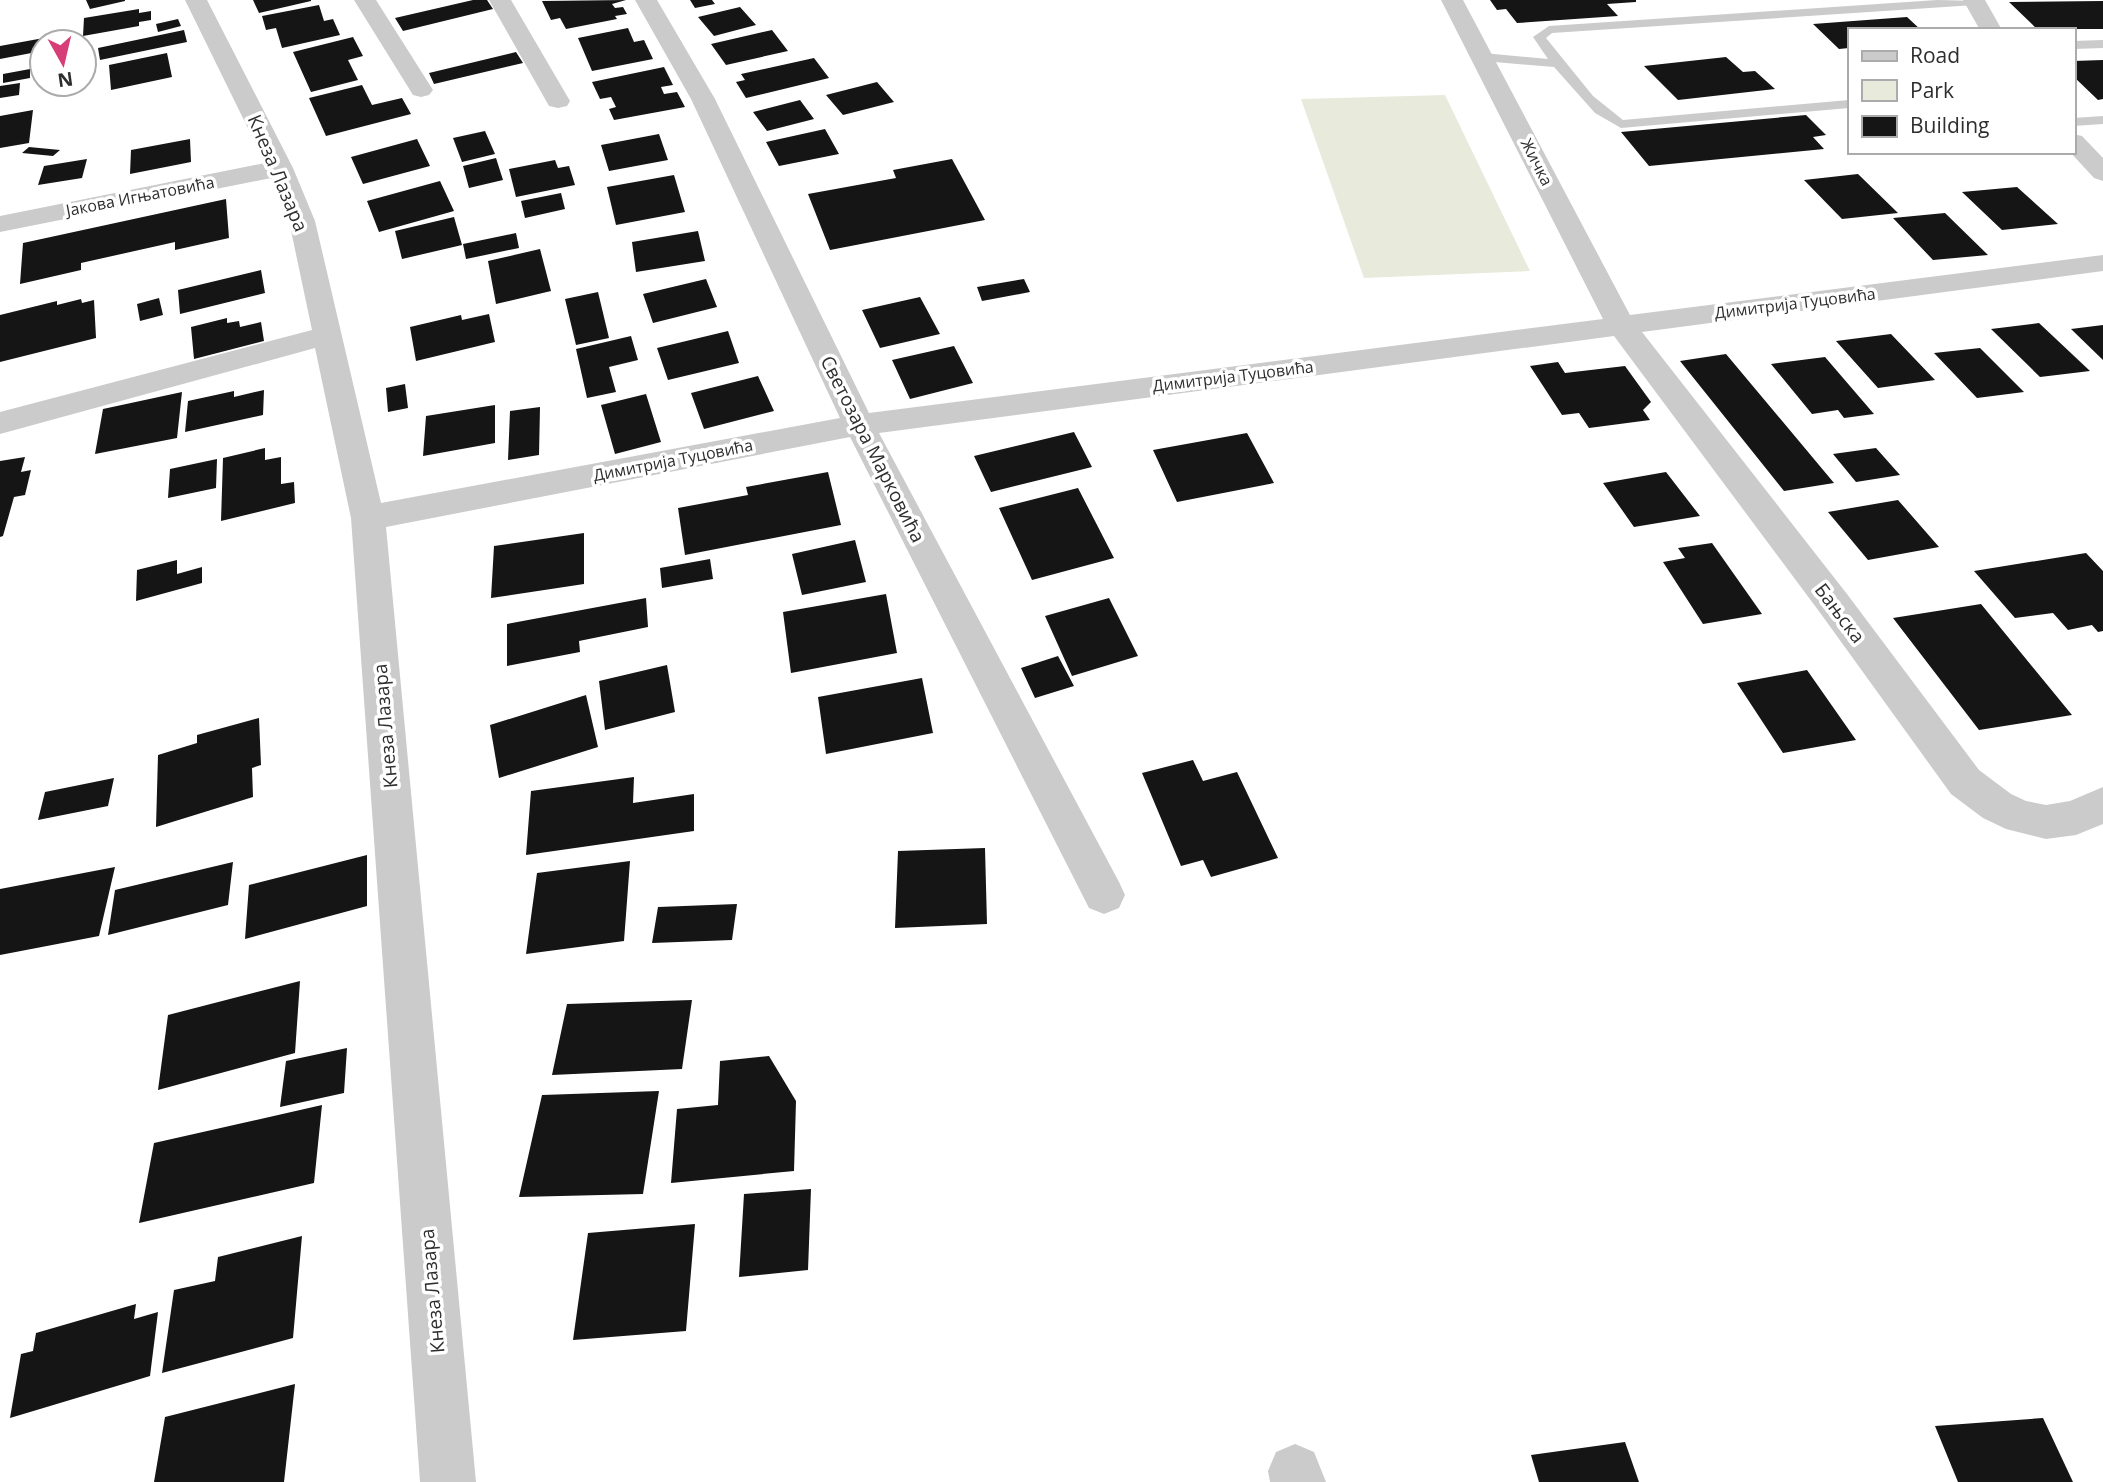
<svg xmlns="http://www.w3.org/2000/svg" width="2103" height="1482" font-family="'Open Sans',sans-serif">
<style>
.green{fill:#e8eadc}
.building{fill:#151515}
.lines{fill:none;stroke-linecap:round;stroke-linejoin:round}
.lane{fill:#cbcbcb;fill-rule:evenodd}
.street{fill:#cbcbcb;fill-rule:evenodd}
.labels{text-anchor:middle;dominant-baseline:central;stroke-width:7;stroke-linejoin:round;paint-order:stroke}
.far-street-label{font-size:16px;fill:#2e2e2e;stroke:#fff}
.street-label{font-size:19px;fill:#2e2e2e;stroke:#fff}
</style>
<rect width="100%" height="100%" fill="#fff"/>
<path class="green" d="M1445,95L1530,271L1364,278L1301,99Z"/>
<path class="building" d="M86,0H125V1L90,9Z
M253,0H311V1L259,13Z
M473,0H487L493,9L403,31L395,18Z
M626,0L612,4L615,8L623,7L627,14L615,16L617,19L566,29L560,18L551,20L542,1Z
M690,0H712L715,4L695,8Z
M1490,0H1636V2L1607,4L1618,16L1517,23L1506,9L1497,10Z
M2103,1V29H2037L2009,2Z
M319,5L324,21L333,19L340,35L282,48L276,28L266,30L262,16Z
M740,7L756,25L714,36L698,17Z
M139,9V13L151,11V20L139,22V26L83,36L84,18Z
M1907,17L1921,30H1849V48L1839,49L1813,24Z
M178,19L181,26L158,32L156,24Z
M628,28L634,42L644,40L653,59L592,71L578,38Z
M184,30L187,42L100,60L98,48Z
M772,30L788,51L726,65L711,44Z
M60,35V42H42V51L0,59V46Z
M353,37L363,56L348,60L358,80L311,92L293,52Z
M516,52L523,63L434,84L429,73Z
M167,53L172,77L111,90L109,65Z
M1726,57L1743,72L1755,71L1775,89L1678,100L1644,66Z
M814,58L829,78L746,98L736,82L745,80L741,74Z
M2103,60V99L2098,100L2073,76V61Z
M664,67L673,85L661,87L664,94L677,92L685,107L614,120L609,109L616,107L611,97L600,99L592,82Z
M30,69V78L3,83V74Z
M877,82L894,102L843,115L826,95Z
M20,83L19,95L0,98V86Z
M362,85L372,105L402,98L411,114L326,136L309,98Z
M800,100L814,119L767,131L753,112Z
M33,110L29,143L0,148V116Z
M1806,115L1826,135L1813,137L1824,149L1649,166L1621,132Z
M825,129L839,154L779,166L766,142Z
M485,131L495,154L462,162L453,138Z
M659,134L668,160L609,171L601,145Z
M190,139L191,162L130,174L131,150Z
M417,139L430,166L363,184L351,157Z
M29,147L60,150L53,156L22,153Z
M496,158L503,180L469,188L463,166Z
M87,159L82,178L38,185L44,166Z
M952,159L985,220L830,250L808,194L896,178L893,170Z
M555,160L558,168L569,166L575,185L516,197L509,169Z
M1858,174L1898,213L1842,219L1804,180Z
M674,175L685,212L616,225L607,187Z
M440,181L454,211L379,232L367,201Z
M2017,187L2058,224L2002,230L1962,192Z
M561,193L565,209L525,218L521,201Z
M226,199L229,238L175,250V242L81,263V270L20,284L23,243Z
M1945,213L1988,255L1933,260L1893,218Z
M454,217L462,245L402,259L395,231Z
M698,231L705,261L636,272L632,242Z
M516,233L519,248L466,259L463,244Z
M540,249L551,291L496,304L488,261Z
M261,270L265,293L180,314L178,290Z
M706,279L717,307L653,323L643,294Z
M1024,279L1030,292L982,301L977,287Z
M598,292L609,338L576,345L565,299Z
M920,297L940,334L880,348L862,310Z
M159,298L163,315L140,321L137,304Z
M81,299L82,303L94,300L96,338L0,362V315L57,301V305Z
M489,314L495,342L416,361L410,327L461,315L462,320Z
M227,318V323L239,321L240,327L261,322L264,341L194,359L191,327Z
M2039,323L2090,371L2040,377L1991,329Z
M2103,325V360L2071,329Z
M728,331L739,363L668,380L657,348Z
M1891,334L1935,380L1878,388L1836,341Z
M631,336L638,360L609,367L616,392L587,398L576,349Z
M954,346L973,383L910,399L892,360Z
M1980,348L2024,392L1977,398L1934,353Z
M1726,354L1834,483L1784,491L1680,361Z
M1825,357L1874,414L1844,418L1838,410L1812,414L1771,364Z
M1558,362L1565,373L1625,366L1651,402L1643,410L1650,420L1589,428L1579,413L1562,415L1530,366Z
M758,376L774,411L704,429L691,393Z
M405,384L408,408L388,412L386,388Z
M264,390L263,415L185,432L188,401L234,391V397Z
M182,392L177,438L95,454L103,409Z
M646,394L661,442L615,454L601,405Z
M495,405V443L423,456L426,416Z
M540,407L539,455L508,460L510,411Z
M1074,432L1092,467L991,492L974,456Z
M1247,433L1274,483L1177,502L1153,450Z
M265,448V460L281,457V484L294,482L295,503L221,521L223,458Z
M1876,448L1900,475L1856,482L1833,454Z
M25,457L21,472L31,470L25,495L14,497L3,536L0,537V461Z
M217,459L216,488L168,498L170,469Z
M828,472L841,525L685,555L678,508L748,495L746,487Z
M1666,472L1700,516L1634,527L1603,483Z
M1078,488L1114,558L1032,580L999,508Z
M1898,500L1939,547L1868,560L1828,512Z
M584,533V584L491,598L494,546Z
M855,540L866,582L802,595L792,554Z
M1712,543L1762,614L1703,624L1663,562L1685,558L1678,548Z
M2086,553L2103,571V631L2098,632L2092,625L2068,630L2053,613L2015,618L1974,571Z
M710,559L713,579L662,588L660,568Z
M177,560V574L202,567V583L136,601L137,570Z
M886,594L897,653L791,673L783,612Z
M646,598L648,627L579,641L580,652L507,666V624Z
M1109,598L1138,656L1072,676L1045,616Z
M1981,604L2072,715L1979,730L1893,618Z
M1058,656L1074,686L1035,698L1021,668Z
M667,665L675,712L605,730L599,681Z
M1807,670L1856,740L1783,753L1737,683Z
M922,678L933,733L826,754L818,697Z
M586,695L598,747L499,778L490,725Z
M259,718L261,765L252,768L253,797L156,827L158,755L197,743V735Z
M1193,760L1203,781L1237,772L1278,858L1211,877L1203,860L1181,866L1142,773Z
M634,777L633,803L694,794V831L526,855L531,791Z
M114,778L108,806L38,820L45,792Z
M985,848L987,924L895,928L898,851Z
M367,855V906L245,939L249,885Z
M630,861L624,941L526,954L537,873Z
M233,862L228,905L108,935L115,890Z
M115,867L99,936L0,955V889Z
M737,904L732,940L652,943L658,907Z
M300,981L295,1053L158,1090L168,1015Z
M692,1000L682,1069L552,1075L567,1004Z
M347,1048L344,1093L280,1107L286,1061Z
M769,1056L796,1101L794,1171L671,1183L677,1109L718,1105L720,1061Z
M659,1091L643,1194L519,1197L542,1095Z
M322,1105L314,1183L139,1223L154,1143Z
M811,1189L808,1270L739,1277L744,1194Z
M695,1224L686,1331L573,1340L588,1233Z
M302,1236L293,1338L162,1373L174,1290L215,1281L218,1257Z
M136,1304L134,1319L158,1312L150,1376L10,1418L21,1354L33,1351L36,1333Z
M295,1384L284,1482H154L165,1417Z
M2043,1418L2073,1482H1958L1935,1426Z
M1625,1442L1639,1482H1539L1531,1455Z"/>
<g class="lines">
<path class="lane" d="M1937,0L1981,1L1975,5L1552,33L1546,38L1593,96L1623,120L1849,100V108L1621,128L1595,113L1554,67L1483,61L1477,57L1483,53L1548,59L1533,37L1549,26Z
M2103,40V48L2073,49V41Z
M2103,116V124L2073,126V118Z"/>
<path class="street" d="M185,0H207L293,168L315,221L381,503L840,418L691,99L635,0H657L715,99L869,413L1603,319L1441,0H1463L1630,315L2103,255V271L1642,332L1847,594L1979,770L2011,794L2026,801L2046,805L2070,801L2103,787V824L2076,835L2046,839L2006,829L1983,818L1951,794L1821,614L1614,336L879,433L1119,882L1125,895L1119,908L1104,914L1089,908L850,437L386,527L476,1482H420L351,518L315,348L0,434V412L312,330L289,221L271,178L0,232V216L265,163Z
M354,0H376L433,90L429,95L421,97L413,95Z
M489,0H511L570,101L567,106L558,108L549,106Z
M1963,0H1985L2002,30H1980Z
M2073,134L2082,136L2103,158V181L2094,178L2070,152H2073Z
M1295,1444L1314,1452L1326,1482H1270L1268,1471L1276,1452Z"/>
</g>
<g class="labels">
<g class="far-street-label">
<text transform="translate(1537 162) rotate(63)">Жичка</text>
<text transform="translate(140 196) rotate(-11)">Јакова Игњатовића</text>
<text transform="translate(1795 303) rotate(-7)">Димитрија Туцовића</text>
<text transform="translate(1233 376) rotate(-7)">Димитрија Туцовића</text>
<text transform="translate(673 460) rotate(-11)">Димитрија Туцовића</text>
</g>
<g class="street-label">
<text transform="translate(278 173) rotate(67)">Кнеза Лазара</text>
<text transform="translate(873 449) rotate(63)">Светозара Марковића</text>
<text transform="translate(1840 613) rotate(53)">Бањска</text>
<text transform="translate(385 726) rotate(-95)">Кнеза Лазара</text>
<text transform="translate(432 1291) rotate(-95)">Кнеза Лазара</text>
</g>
</g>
<rect x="1848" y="28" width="228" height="126" fill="#ffffff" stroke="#ababab" stroke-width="2"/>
<rect x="1862" y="51" width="35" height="10" fill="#cbcbcb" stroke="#ababab" stroke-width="2"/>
<text x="1910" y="63" font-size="21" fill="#2e2e2e">Road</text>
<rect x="1862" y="80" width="35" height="21" fill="#e8eadc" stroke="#ababab" stroke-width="2"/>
<text x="1910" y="98" font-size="21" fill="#2e2e2e">Park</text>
<rect x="1862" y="116" width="35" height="21" fill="#151515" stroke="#ababab" stroke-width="2"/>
<text x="1910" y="133" font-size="21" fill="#2e2e2e">Building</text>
<g transform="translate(63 63) rotate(172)"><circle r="33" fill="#ffffff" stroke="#ababab" stroke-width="2"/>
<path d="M0-5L12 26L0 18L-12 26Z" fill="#d73d77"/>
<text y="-10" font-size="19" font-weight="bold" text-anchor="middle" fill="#2e2e2e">N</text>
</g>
</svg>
